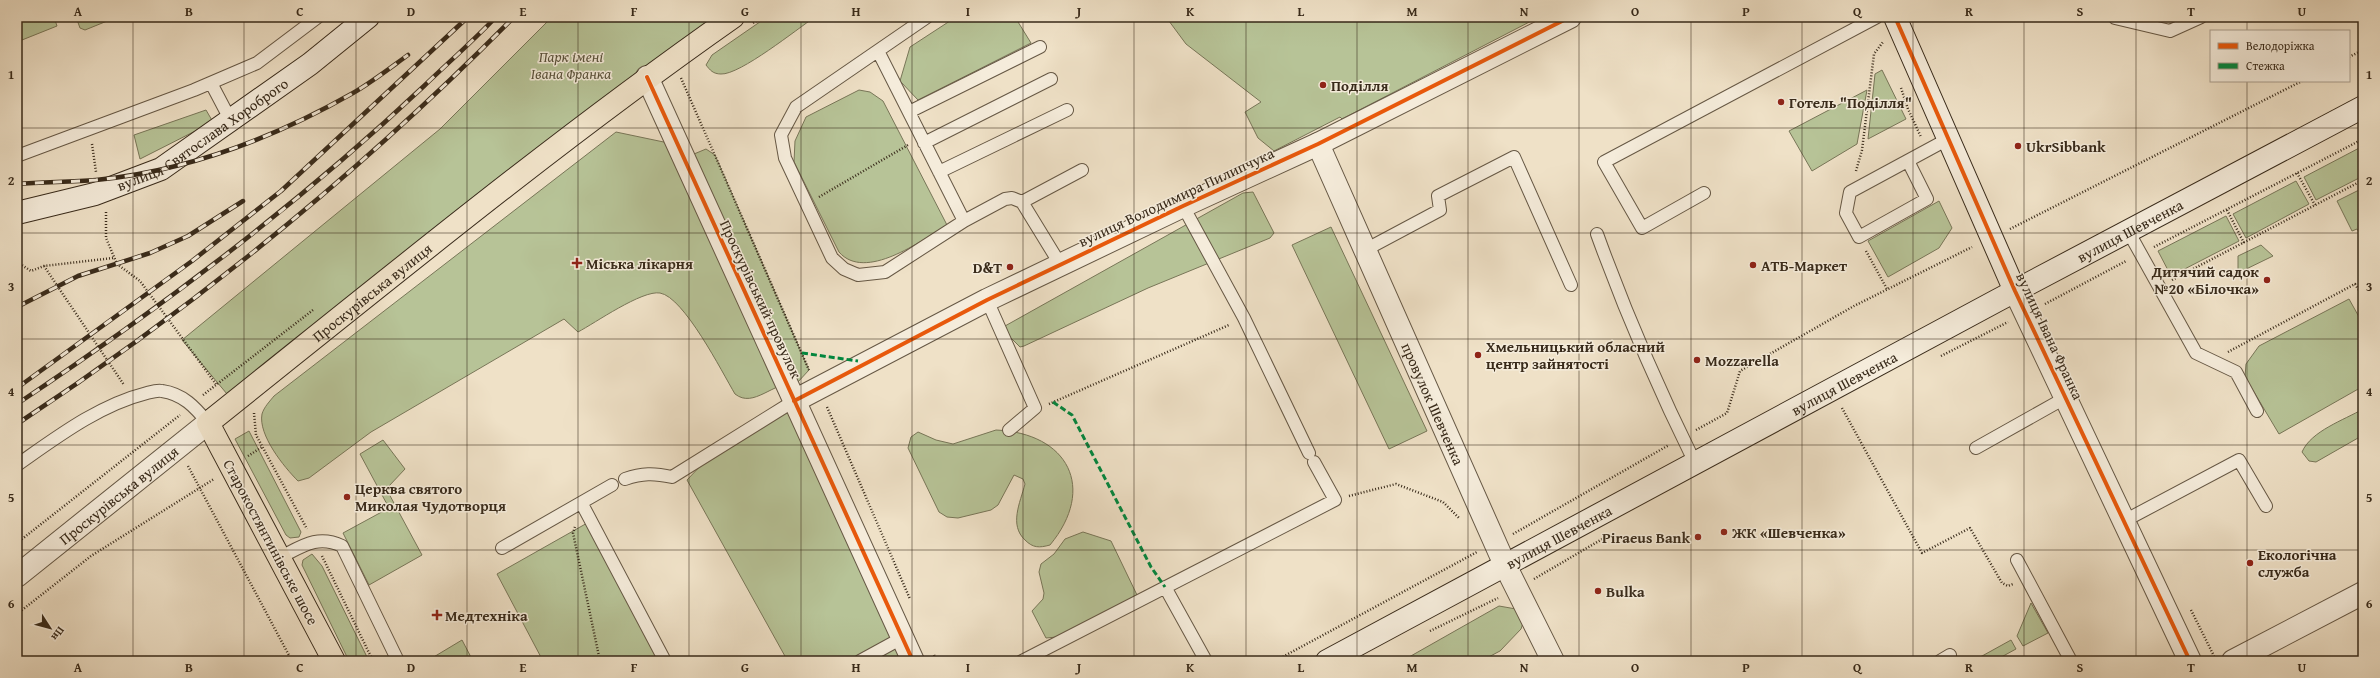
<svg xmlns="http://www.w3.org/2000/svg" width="2380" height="678" font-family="'Gentium Book Plus',serif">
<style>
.green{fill:#b7c397;stroke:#787658}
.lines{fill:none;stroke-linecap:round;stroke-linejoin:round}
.lane-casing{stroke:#665845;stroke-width:14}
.street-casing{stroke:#665845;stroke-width:24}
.secondary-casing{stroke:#382a1a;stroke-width:24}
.primary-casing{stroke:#382a1a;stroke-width:24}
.path{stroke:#382a1a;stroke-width:2.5;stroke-dasharray:1 2;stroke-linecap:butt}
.lane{stroke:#f5ecdb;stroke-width:12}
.street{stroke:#f5ecdb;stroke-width:22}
.secondary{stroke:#f5ecdb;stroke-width:22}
.primary{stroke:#efe1c7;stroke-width:22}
.rail-casing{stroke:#382a1a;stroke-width:4.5}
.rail{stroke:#f5ecdb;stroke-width:3;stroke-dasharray:9;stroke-linecap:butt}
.quiet{stroke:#00873e;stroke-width:3;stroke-dasharray:6 3;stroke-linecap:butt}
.cycleway-casing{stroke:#f5ecdb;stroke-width:6}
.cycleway{stroke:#e8590c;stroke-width:4}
.grid{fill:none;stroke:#382a1a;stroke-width:1;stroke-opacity:0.55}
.poi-dot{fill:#8f2418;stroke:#f5ecdb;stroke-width:1.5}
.labels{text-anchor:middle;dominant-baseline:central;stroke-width:3;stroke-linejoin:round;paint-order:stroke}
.park-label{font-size:15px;font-style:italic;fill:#585039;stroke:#f5ecdb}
.poi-label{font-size:15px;font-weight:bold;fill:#382a1a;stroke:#f5ecdb;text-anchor:start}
.street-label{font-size:15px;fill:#382a1a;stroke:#f5ecdb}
.neatline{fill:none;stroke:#382a1a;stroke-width:1.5}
.grid-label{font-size:13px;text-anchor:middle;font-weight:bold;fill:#382a1a}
</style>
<rect width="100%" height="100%" fill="#efe1c7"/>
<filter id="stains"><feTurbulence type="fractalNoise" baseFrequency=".005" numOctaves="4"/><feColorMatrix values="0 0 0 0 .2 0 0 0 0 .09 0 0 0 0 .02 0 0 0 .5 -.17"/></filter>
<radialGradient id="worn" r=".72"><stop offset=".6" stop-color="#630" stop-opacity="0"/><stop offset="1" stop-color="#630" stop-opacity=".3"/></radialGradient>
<path class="green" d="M17,17H54L57,26L17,42Z
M76,17H117L85,30L80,28Z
M552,17H718L227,394L182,340L440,129Z
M767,17H815C797,29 740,75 721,74C713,74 710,70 706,65L712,55Z
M956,17H1015L1031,43L918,100L900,81L910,47Z
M1166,17H1539L1342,119L1340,117L1274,151L1258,138L1245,112L1261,102L1186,44Z
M1882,70L1906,119L1868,139L1875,74Z
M859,90L870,92L883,101L947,225C921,241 865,282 839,252L794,162L795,141L806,117Z
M1867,90L1857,144L1812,171L1789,131Z
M206,110L213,122L140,159L134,135Z
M616,132L678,145L694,154L706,149L715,155L809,370L797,383C773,381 754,409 735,394C722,372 684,297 660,293C642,290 595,323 578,332L564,319L371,432L309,478L298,481C284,467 258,435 262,414C264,407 270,401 274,396Z
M2363,146V176L2316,200L2304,177Z
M2296,181L2309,204L2246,238L2233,214Z
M2363,188V234L2361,235L2357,229L2352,231L2337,201Z
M1253,192L1274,233L1270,238L1148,288L1024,346L1020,347L1010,337L1005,326L1243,193Z
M1939,201L1952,228L1939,248L1888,277L1868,241Z
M2226,216L2239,241L2171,276L2158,251Z
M1331,227L1427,431L1389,449L1292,245Z
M2261,245L2273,256L2238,273V256Z
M2349,299L2363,324V389L2360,388L2279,434L2245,377L2246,364L2259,346Z
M794,401L902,638L860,661H790L786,658L687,480L705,461Z
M2363,409V440L2358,438L2316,462L2309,461L2302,452C2311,431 2344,420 2363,409Z
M996,430C1068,433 1097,488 1050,545C1039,548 1033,548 1025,540C1009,525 1020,503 1025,484L1023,479L1014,475L998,505L991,510L958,518L947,517L939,512L908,448L911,437L918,432L936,440L953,444Z
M249,431L301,532L299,537L290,538L286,535L235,439Z
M383,440L405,469L389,486L388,492L422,555L369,585L343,533L389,508L360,454Z
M589,522L661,661H543L497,574Z
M1083,532L1111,541L1137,595L1057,637L1046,638L1032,611L1043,599L1044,593L1039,572L1041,564L1054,554L1065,539Z
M312,554L322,566L369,661H349L302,565L303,560Z
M2031,603L2048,633L2023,646L2017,636Z
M1499,606L1516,609L1523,623L1521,629L1500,651L1481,661H1402Z
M462,640L473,661H427Z
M2011,640L2016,649L1994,661H1973Z
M894,647L902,653L905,661H869Z"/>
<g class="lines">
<g class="lane-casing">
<path id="lane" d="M927,17L796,107L781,135L785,158L832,258L844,269L858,275L885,272L964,221L1005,199L1012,198L1022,202L1060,264
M2115,18L2170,31L2201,17
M878,51L964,221
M211,83L231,121
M909,112L1040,47
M924,143L1051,79
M17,156L194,90L257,63L318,17
M1908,161L1927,199L1859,237L1846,213L1850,192L1948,139
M939,172L1067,110
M1704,193L1642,228L1604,162L1877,17
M1022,202L1082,170
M1183,206L1244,318L1309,453
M2128,231L2196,353L2236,372L2257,411
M1597,234C1626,314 1657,386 1695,463
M1365,250L1440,210L1438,196L1514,157L1571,285
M987,300L1035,408L1009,430
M1976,448L2065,398
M17,465C57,437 99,405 147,393C151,392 157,390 162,391C183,394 195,407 208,423
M625,479C642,473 654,473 672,477L794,401
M582,504L665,661
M2124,521L2239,460L2266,506
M502,548L612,485
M279,558C301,547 317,534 342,546L398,661
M2017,560L2071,661
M1165,587L1206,661
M860,661L902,638
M1022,661L1335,500L1314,462
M1940,661L1950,655"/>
</g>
<g class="street-casing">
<g id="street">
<path d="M647,77L913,661"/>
<path id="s1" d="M1318,144L1505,565L1553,661"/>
<path d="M2015,291L2190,661"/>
<path d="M794,401L987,300L1183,206L1318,144L1570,17"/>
<path id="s2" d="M17,576L208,423"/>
<path d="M2233,661L2363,593"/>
</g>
</g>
<g class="secondary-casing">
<g id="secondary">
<path d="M1895,17L2015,291"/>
<path id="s3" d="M17,213L95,194L161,169L310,64L368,17"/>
<path id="s4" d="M1327,661L1998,300L2363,107"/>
</g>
</g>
<g class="primary-casing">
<g id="primary">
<path id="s5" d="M334,661L208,423C381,285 552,144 733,17"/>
</g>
</g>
<path class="path" d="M753,23L763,17
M2349,57L2363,50
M681,78L809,370
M1901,88L1908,109L1921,137
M92,144L96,172
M1856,171L1862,150L1874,54L1883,42
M2297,173L2315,205
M819,197L908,145
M2227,210L2244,243
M106,212V238L117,264L140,281L216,384
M2010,229L2302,81
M2154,247L2363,139
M1866,251L1887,289
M17,262L31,271L44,266L113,258
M44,266L124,385
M2172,280L2363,180
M2045,304L2126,261
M2228,352L2355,284L2363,297
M1941,356L2008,322
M203,395L313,310
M1049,404L1229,325
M827,407L910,599
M1842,408L1922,553L1970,528L2002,583L2008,586L2013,584
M254,413L256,435L307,529
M1696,430L1727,413L1740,371L1854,306L1972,247
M248,456L262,447
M188,466L292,661
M1349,496L1396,484L1443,502L1460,519
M575,527L573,533L600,661
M1513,534L1669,445
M17,543L180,415
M322,556L373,661
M1534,579L1604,538
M2191,610L2214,656
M17,614L91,556L214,479
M1430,631L1498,598
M934,655L936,661
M1275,661L1477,552"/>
<use href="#lane" class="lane"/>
<use href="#street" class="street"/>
<use href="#secondary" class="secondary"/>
<use href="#primary" class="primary"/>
<g class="rail-casing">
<path id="rail" d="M17,184C43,182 70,182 96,180C187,171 274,138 353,93C372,82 390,68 408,55
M17,307L78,276L150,253L188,236L243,201
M17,388L192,261L281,191L468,17
M17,404C161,308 298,205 424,86C448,63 473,41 496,17
M17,424C196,306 363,170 514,17"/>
</g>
<use href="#rail" class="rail"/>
<path class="quiet" d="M802,353L858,361
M1053,402L1072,415L1151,567L1165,587"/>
<g class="cycleway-casing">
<path id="cycleway" d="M1895,17L2015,291L2190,661
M647,77L913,661
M794,401L987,300L1183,206L1318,144L1570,17"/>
</g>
<use href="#cycleway" class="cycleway"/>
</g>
<path class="grid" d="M133,17V661M244,17V661M356,17V661M467,17V661M578,17V661M689,17V661M801,17V661M912,17V661M1023,17V661M1134,17V661M1246,17V661M1357,17V661M1468,17V661M1579,17V661M1691,17V661M1802,17V661M1913,17V661M2024,17V661M2136,17V661M2247,17V31M2247,81V661M17,128H2363M17,233H2363M17,339H2363M17,445H2363M17,550H2363"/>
<g class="poi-dot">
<circle cx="1323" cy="85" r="4"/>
<circle cx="1781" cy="102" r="4"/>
<circle cx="2018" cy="146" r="4"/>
<path d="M575 257h4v4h4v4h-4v4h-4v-4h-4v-4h4z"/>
<circle cx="1753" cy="265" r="4"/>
<circle cx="1010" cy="267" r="4"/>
<circle cx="2267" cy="280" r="4"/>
<circle cx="1478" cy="355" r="4"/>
<circle cx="1697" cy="360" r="4"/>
<circle cx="347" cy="497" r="4"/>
<circle cx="1724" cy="532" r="4"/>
<circle cx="1698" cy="537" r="4"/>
<circle cx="2250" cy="563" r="4"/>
<circle cx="1598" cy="591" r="4"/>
<path d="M435 609h4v4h4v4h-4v4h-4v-4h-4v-4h4z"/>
</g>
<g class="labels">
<g class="park-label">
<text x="571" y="56">Парк імені<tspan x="571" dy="17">Івана Франка</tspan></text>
</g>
<g class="poi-label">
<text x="1331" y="85">Поділля</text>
<text x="1789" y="102">Готель "Поділля"</text>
<text x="2026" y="146">UkrSibbank</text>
<text x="586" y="263">Міська лікарня</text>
<text x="1761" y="265">АТБ-Маркет</text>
<text x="1002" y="267" text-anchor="end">D&amp;T</text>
<text x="2259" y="271" text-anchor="end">Дитячий садок<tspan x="2259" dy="17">№20 «Білочка»</tspan></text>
<text x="1486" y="346">Хмельницький обласний<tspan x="1486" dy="17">центр зайнятості</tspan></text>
<text x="1705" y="360">Mozzarella</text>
<text x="355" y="488">Церква святого<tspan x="355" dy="17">Миколая Чудотворця</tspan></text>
<text x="1732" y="532">ЖК «Шевченка»</text>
<text x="1690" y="537" text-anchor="end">Piraeus Bank</text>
<text x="2258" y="554">Екологічна<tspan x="2258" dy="17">служба</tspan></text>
<text x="1606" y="591">Bulka</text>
<text x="445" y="615">Медтехніка</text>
</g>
<g class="street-label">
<text stroke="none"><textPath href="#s3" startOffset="204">вулиця Святослава Хороброго</textPath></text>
<text transform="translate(1176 197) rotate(-25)">вулиця Володимира Пилипчука</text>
<text stroke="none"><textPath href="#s4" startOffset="911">вулиця Шевченка</textPath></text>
<text stroke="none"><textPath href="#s5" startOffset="479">Проскурівська вулиця</textPath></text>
<text transform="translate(761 299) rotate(65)">Проскурівський провулок</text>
<text transform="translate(2050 336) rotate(65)">вулиця Івана Франка</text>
<text stroke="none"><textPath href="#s4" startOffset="587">вулиця Шевченка</textPath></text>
<text stroke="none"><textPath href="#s1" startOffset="284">провулок Шевченка</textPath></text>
<text stroke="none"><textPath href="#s2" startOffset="130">Проскурівська вулиця</textPath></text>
<text stroke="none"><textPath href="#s4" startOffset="263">вулиця Шевченка</textPath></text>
<text transform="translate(271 542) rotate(62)">Старокостянтинівське шосе</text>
</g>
</g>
<rect width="2380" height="678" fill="none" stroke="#efe1c7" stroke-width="44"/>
<rect x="2210" y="30" width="140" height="52" fill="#f5ecdb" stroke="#a99e8e"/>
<rect x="2218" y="43" width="20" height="6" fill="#e8590c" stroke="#a99e8e"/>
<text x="2246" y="50" font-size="12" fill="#382a1a">Велодоріжка</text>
<rect x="2218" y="63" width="20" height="6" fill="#00873e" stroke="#a99e8e"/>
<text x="2246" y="70" font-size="12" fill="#382a1a">Стежка</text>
<g transform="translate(50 628) rotate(126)" stroke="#f5ecdb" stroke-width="3" paint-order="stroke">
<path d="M0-3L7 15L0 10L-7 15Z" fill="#382a1a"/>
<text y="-6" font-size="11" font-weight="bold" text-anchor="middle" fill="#382a1a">Пн</text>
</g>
<rect x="22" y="22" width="2336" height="634" class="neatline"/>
<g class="grid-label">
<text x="78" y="16">A</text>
<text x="189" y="16">B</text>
<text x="300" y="16">C</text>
<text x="411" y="16">D</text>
<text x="523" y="16">E</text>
<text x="634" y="16">F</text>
<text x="745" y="16">G</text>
<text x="856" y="16">H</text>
<text x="968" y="16">I</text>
<text x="1079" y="16">J</text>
<text x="1190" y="16">K</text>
<text x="1301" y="16">L</text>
<text x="1412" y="16">M</text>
<text x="1524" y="16">N</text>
<text x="1635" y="16">O</text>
<text x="1746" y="16">P</text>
<text x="1857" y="16">Q</text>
<text x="1969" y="16">R</text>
<text x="2080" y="16">S</text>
<text x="2191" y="16">T</text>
<text x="2302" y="16">U</text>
<text x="11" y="79">1</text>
<text x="2369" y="79">1</text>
<text x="11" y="185">2</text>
<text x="2369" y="185">2</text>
<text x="11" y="291">3</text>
<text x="2369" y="291">3</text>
<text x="11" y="396">4</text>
<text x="2369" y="396">4</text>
<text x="11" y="502">5</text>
<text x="2369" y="502">5</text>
<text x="11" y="608">6</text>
<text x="2369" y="608">6</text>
<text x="78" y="672">A</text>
<text x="189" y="672">B</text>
<text x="300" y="672">C</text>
<text x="411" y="672">D</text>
<text x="523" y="672">E</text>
<text x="634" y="672">F</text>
<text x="745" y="672">G</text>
<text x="856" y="672">H</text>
<text x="968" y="672">I</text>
<text x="1079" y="672">J</text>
<text x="1190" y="672">K</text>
<text x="1301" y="672">L</text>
<text x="1412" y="672">M</text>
<text x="1524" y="672">N</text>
<text x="1635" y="672">O</text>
<text x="1746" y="672">P</text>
<text x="1857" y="672">Q</text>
<text x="1969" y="672">R</text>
<text x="2080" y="672">S</text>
<text x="2191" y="672">T</text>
<text x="2302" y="672">U</text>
</g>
<rect width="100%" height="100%" filter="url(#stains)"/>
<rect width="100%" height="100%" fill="url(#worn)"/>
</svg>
